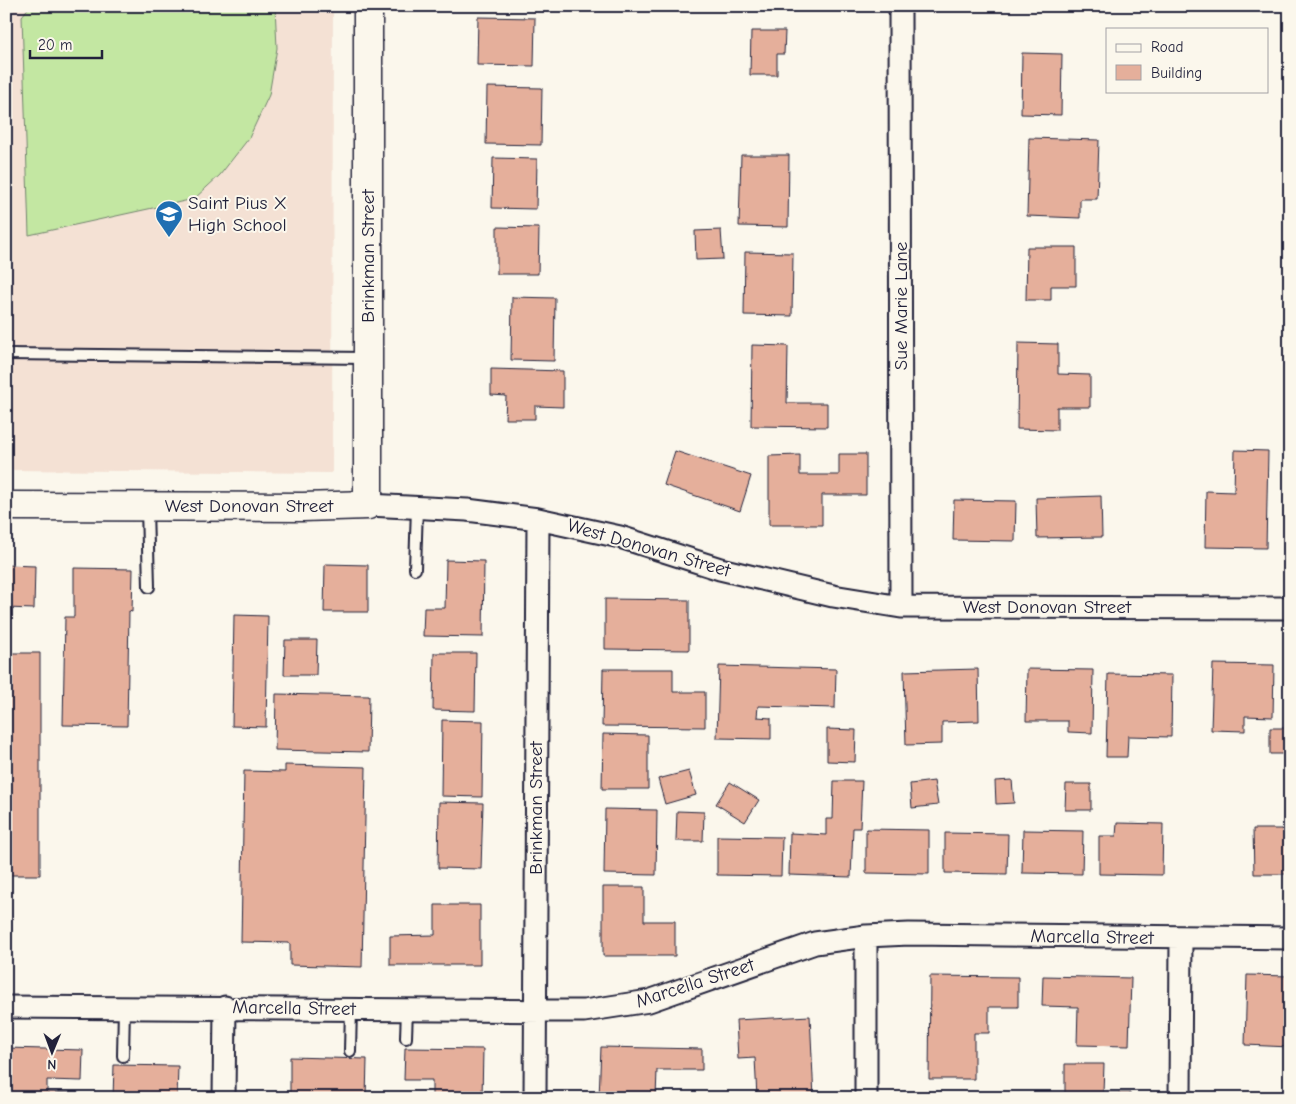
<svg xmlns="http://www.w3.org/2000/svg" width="1296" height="1104" font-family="'Comic Neue',sans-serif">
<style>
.built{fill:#f4e1d4}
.garden{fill:#c3e7a2;stroke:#72846e}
.building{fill:#e5af9b;stroke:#22223b}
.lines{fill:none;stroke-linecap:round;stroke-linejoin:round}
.lane-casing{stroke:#22223b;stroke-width:14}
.street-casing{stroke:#22223b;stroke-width:25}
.secondary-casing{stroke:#22223b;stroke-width:31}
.lane{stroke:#fbf7ec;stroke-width:10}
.street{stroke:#fbf7ec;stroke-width:21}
.secondary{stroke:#fbf7ec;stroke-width:28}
.labels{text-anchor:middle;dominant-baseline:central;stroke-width:4;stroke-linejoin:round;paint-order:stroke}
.poi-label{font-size:19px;fill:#22223b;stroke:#fbf7ec;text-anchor:start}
.street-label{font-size:19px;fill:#22223b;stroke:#fbf7ec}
</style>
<rect width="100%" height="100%" fill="#fbf7ec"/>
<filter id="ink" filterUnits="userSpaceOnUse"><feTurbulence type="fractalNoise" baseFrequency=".02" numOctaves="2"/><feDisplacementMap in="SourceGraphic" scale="10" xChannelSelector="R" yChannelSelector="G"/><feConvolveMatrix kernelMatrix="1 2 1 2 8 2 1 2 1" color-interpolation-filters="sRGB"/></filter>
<g filter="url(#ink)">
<path class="built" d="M6,6H333L332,473L6,470Z"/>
<path class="garden" d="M30,6H275L277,48L269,95L249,138L220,175L194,199L29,235L22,16Z"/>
<path class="building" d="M478,17L535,18L534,66L477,65Z
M751,31H785L784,54H777V75H750Z
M1022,53L1062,54L1061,115L1021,114Z
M487,87L542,88L541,145L486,144Z
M1029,138L1099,140L1097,199H1080V218L1027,216Z
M741,155H789L788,227L739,226Z
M493,158L537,159L536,209L492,208Z
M497,227L539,228L538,274H497Z
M721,230L723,259L696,260L695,231Z
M1027,247H1076V286H1051V300H1026Z
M745,252L793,253L792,316L744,315Z
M512,297L555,298L554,361L511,360Z
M1018,343L1058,344V374L1090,375V407H1057V430L1017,429Z
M752,345L788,346L787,403H827V427L751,426Z
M491,369L563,371V407L535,406V419H505L506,396L491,395Z
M1235,450L1268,451L1266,548L1205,547L1206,491L1234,492Z
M675,451L751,476L740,511L664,485Z
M839,454H866V495H822V525H769V456L800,455V475H839Z
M1101,496L1102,537L1037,538L1036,498Z
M954,500L1016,501L1015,541L953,540Z
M446,560L484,561L483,637L423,636L424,608H445Z
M325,564L368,565V612H324Z
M6,565L35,566L34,609L6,608Z
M74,568L133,569L132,612L129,611L127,726L63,725L65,617H74Z
M605,599L689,600V650L605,649Z
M234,615L268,616L266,727L232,726Z
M285,640H317L316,675H284Z
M6,653H40V875H6Z
M434,653H476L475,711L433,710Z
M1213,664L1274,665L1273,717L1245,716V731L1211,730Z
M719,666L836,669L835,708L758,706L757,717L771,718V739L717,738Z
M603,669H673V692H705V727L602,726Z
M978,669L979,721L942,722V744L906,745L904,671Z
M1027,669L1093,670L1092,733L1068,732V721H1026Z
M1108,674L1172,675L1171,737L1128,736L1127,757H1106Z
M276,694L369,696L368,752L275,750Z
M442,720L483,721L482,797L441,796Z
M1270,728H1290V754H1270Z
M827,729L856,730L855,762L827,761Z
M603,734L648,735V789H602Z
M285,765L366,767L362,967L290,965V943L241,942L244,771L285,772Z
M689,771L696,795L665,804L658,779Z
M1012,780L1014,803L996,804L995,781Z
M834,781H862L860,828H853L851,877L789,875L790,833L826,835V819H833Z
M934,781L938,805L912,808L910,784Z
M730,782L759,800L745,822L716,804Z
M1066,784H1091V810H1065Z
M439,802L483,803L481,869L438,868Z
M605,809L657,810L656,875L604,874Z
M677,811L704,812L703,841H676Z
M1117,823L1163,824L1162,875L1099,874V836H1116Z
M866,829L929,830V874L866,873Z
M1253,829H1290V874H1254Z
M1023,830L1083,831L1082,874L1022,873Z
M945,833L1008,834L1007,874L945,873Z
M717,836L782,837L781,876L717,875Z
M603,887H644V921H675V956H603Z
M435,905H480V965H390V936L435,935Z
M1247,975L1290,976V1047L1245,1045Z
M930,976L1018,977V1007H989V1033H974V1079H929Z
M1043,976L1131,978L1129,1046L1077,1045L1078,1007L1042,1006Z
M810,1016L814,1098H757L755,1058L738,1059L736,1020Z
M601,1047L702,1049V1070H657L656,1098H599Z
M6,1048L83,1050L82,1081L47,1080V1092L79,1093V1098H6Z
M405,1048L483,1049L482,1098H432V1080H404Z
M290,1057L367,1059L366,1098H290Z
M1065,1064H1104L1103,1093H1130V1098H1065Z
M114,1065L178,1066L177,1098H113Z"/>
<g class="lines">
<g class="lane-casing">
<path id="lane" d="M6,354L368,358
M147,507L149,587
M415,569L417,507
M406,1038L407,1009
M350,1051L351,1008
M123,1056L124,1007"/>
</g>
<g class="street-casing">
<path id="street" d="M900,6L901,607
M368,505L467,510L538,519L620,537L720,569L833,596L901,607L1290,608
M6,1007L584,1011L649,1001L815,943L866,936L909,934L1290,938
M224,1098L225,1007
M535,1098L538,519
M866,1098V936
M1180,1098L1181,938"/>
</g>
<g class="secondary-casing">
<path id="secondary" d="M6,506L303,507L368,505V6"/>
</g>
<use href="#lane" class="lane"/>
<use href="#street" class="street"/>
<use href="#secondary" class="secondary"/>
</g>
</g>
<defs>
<g id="school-pin" transform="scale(1.4375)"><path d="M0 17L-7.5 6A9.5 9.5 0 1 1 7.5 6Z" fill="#1f6fb2" stroke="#fbf7ec"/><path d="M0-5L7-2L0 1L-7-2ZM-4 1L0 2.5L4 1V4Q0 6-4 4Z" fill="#fff"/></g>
</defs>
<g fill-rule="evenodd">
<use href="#school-pin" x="169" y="214"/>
</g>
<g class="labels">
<g class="poi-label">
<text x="188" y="203">Saint Pius X<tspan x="188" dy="22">High School</tspan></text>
</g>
<g class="street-label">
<text transform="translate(368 256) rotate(-90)">Brinkman Street</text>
<text transform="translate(901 306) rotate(-90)">Sue Marie Lane</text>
<text x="249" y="506">West Donovan Street</text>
<text transform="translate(649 548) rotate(16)">West Donovan Street</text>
<text x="1047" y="607">West Donovan Street</text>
<text transform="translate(536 808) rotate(-90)">Brinkman Street</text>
<text transform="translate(1092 937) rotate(1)">Marcella Street</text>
<text transform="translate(695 983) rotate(-18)">Marcella Street</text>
<text transform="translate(294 1008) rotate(1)">Marcella Street</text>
</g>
</g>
<rect width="1296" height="1104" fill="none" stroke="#fbf7ec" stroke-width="25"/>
<rect x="12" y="12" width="1271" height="1079" fill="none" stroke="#22223b" stroke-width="2" filter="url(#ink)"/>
<rect x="1106" y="28" width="162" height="65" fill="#fbf7ec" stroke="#a4a2a5"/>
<rect x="1116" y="44" width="25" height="8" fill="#fbf7ec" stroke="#a4a2a5"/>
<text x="1151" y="52" font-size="15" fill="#22223b">Road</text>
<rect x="1116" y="65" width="25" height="15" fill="#e5af9b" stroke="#a4a2a5"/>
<text x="1151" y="78" font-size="15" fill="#22223b">Building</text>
<g transform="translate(52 1052) rotate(181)" stroke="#fbf7ec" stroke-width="4" paint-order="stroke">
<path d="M0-4L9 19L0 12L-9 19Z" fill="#22223b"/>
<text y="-8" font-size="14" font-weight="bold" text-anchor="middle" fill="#22223b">N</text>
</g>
<path d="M30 50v8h72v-8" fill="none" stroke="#22223b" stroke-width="2.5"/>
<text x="38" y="50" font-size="15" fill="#22223b" stroke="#fbf7ec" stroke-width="4" paint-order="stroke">20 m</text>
</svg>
